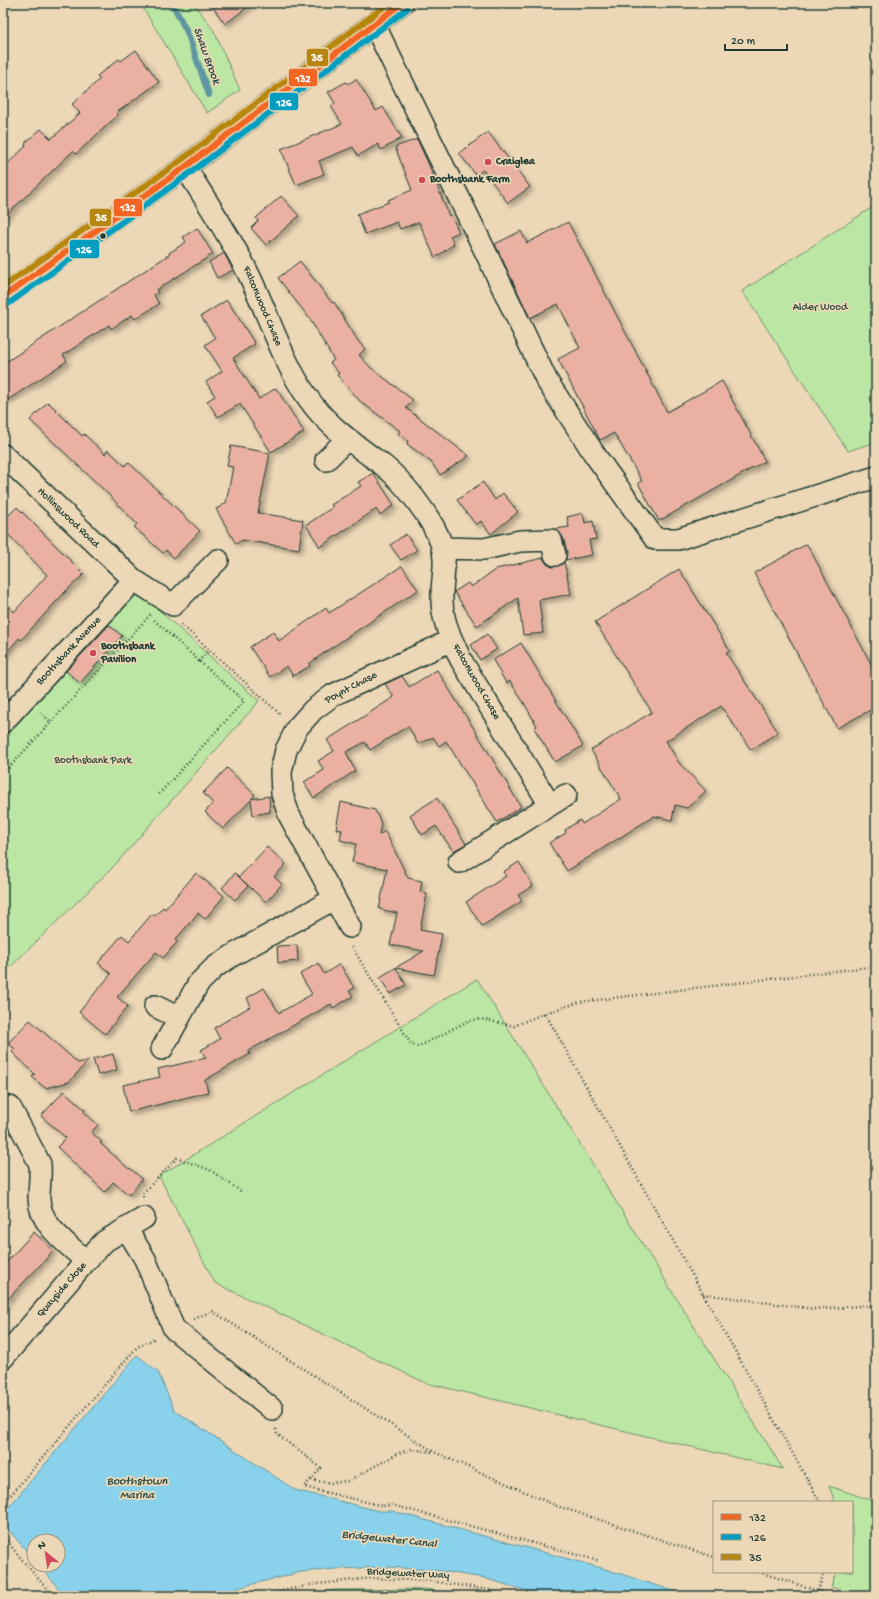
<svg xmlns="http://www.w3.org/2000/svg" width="879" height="1599" font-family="'Gochi Hand',sans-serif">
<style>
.green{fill:#bbe6a3;stroke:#6d926c}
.water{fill:#8ad2eb;stroke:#5f96a2}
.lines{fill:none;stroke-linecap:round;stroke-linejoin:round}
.stream{stroke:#5f96a2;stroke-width:6}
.building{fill:#eab1a2;stroke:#1f3d34;filter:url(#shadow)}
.minor-casing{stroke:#1f3d34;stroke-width:24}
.major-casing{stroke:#1f3d34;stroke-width:25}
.path{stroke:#1f3d34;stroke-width:2.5;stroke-dasharray:1 3;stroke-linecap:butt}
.minor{stroke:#ecd7b6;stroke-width:21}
.major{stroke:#f8e281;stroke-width:22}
.bus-1-casing{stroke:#ecd7b6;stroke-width:9}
.bus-2-casing{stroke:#ecd7b6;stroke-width:9}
.bus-3-casing{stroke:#ecd7b6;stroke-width:9}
.bus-1{stroke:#f26522;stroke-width:6}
.bus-2{stroke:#039ebf;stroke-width:6}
.bus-3{stroke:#b68610;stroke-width:6}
.poi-dot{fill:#d1495b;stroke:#ecd7b6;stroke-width:1.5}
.bus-dot{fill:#1f3d34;stroke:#ecd7b6;stroke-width:1.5}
.labels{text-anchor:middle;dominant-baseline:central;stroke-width:3.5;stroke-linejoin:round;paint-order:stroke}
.poi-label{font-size:11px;font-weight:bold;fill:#1f3d34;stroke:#ecd7b6;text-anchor:start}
.street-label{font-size:11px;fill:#1f3d34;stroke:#ecd7b6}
.park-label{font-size:11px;fill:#2f4e3f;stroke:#ecd7b6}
.water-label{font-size:12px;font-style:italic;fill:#2a4c46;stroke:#ecd7b6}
.line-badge{stroke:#ecd7b6;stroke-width:1.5}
.badge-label{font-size:11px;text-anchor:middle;font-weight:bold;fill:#fff}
</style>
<defs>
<filter id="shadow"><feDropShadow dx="3.5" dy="3.5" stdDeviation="2" flood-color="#0004"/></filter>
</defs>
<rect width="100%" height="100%" fill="#ecd7b6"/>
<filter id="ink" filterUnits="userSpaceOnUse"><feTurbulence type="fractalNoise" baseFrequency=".025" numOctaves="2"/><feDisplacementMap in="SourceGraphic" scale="8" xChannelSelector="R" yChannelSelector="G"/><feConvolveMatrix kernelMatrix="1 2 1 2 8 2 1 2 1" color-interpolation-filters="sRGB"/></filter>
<g filter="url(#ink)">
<path class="green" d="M140,3H194L214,31L240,90L207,113Z
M876,205V442L848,451L742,291Z
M136,589L259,701L113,867L3,974V733Z
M477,979L783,1469L426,1383L215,1283L159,1176Z
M829,1486L876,1502V1596H861L831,1587L836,1572H852V1502H835Z
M425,1589L464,1596H304L335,1590Z"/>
<path class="water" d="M137,1355L158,1372L174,1410L295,1490L379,1511H392L605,1569L689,1596H543L484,1578L440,1571L390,1567L336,1569L301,1572L241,1587L218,1596H65L39,1565H58V1541H34V1560L3,1523V1514Z"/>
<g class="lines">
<path class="stream" d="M172,3L187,32L209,95"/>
</g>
<path class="building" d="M210,3H253L225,24Z
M136,50L159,82L116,113L118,115L76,154L73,151L3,218V168L25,147L26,142L41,129L51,139L80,113L72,104L100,79L97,76L119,59L121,61Z
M356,79L376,111L383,107L402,138L381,150L378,144L358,156L353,147L319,161L324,174L296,185L281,149L342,124L331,106L335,103L328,92L346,82L348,84Z
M488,132L530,187L508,203L483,170L476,175L459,153Z
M417,139L429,165L449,216L451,215L459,232L450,236L454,244L435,258L419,222L400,229L397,222L365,234L357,214L389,202L388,200L412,190L395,147Z
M281,196L299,216L266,245L251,228L258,221L256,218Z
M568,222L667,412L722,381L765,461L659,521L638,483L642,481L614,433L600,440L558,359L580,348L558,304L530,318L495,244L521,231L527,243Z
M197,228L213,254L156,290L158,292L154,295L159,304L135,319L132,315L111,329L109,325L63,355L67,361L3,403V364L170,254L169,253L186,242L183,237Z
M224,253L233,270L217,278L209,262Z
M300,261L332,303L334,302L358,341L365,349L359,355L371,368L413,400L406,408L469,456L440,475L431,462L407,444L408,441L398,434L400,431L361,402L337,375L339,373L330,363L334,360L310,319L278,278Z
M227,300L255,344L233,358L259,399L276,388L304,432L271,452L240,404L218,417L207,401L215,396L206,382L222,371L205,345L215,338L201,316Z
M48,402L82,436L84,434L105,454L108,450L125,466L128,462L200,531L174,558L166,550L163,553L134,527L137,524L103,489L30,420Z
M231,446L270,453L258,513L303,520L299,549L242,540L236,544L216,509L226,503L233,467L227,466Z
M373,473L394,505L380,515L376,509L320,547L306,525L333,507L331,505L361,486L358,482Z
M483,482L495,500L503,493L518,512L491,534L481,521L476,525L457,500Z
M17,507L84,574L65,592L21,640L19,638L3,657V602L14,612L47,575L3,529V521Z
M583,513L585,523L593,521L596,539L589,540L592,555L566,560L567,552L563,537L556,529L569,527L567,517Z
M406,534L417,550L401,560L390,545Z
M807,544L876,673V707L837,728L754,573Z
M543,558L547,564L552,567L558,566L564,562L571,594L539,600L543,633L523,635L518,598L477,626L454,592L468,583L471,587L496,569Z
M402,566L418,590L328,650L309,664L310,666L293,676L287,666L270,677L250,647L273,632L279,641L326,608L329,613Z
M679,569L730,651L726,653L778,732L751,750L721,706L666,741L679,763L706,791L687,808L675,805L672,820L654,816L567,871L549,843L566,833L565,830L580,820L582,824L621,799L591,750L652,712L595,622Z
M109,625L122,636L80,683L66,671Z
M487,634L497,649L480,660L471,645Z
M521,643L583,746L555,762L534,728L537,726L524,703L510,681L506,683L493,660Z
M437,670L484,745L521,807L497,822L446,741L439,746L433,737L418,744L408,726L370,750L365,742L346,752L355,771L314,798L304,782L324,770L318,761L334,751L327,740L394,697L385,684L402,676L409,687Z
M227,768L255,795L251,799L269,796L270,812L253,815L251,800L223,829L205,812L213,803L203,793Z
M437,798L466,844L453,851L436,826L422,835L410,815Z
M341,802L375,810L381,823L379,835L385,831L408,878L422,881L420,892L427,894L420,930L442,934L434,975L396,968L406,985L390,994L380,977L424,951L390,945L397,913L379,909L387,869L352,862L356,844L340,840L342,830L336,829Z
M267,847L286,864L274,877L282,884L266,902L239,877Z
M519,862L533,886L518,895L522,901L482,926L466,902L506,876L503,872Z
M196,873L224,896L205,919L198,913L175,940L177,942L163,958L156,952L117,997L128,1006L105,1034L79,1012L111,974L98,963L122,935L129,941L152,914L155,916L163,907L165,909Z
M235,873L248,886L235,900L222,888Z
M297,945L298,961L278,963L277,946Z
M318,963L324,974L340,964L354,988L349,991L353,996L333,1008L331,1004L248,1051L250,1054L205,1080L208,1092L129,1112L123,1085L160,1077L158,1069L206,1058L201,1050L220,1039L214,1028L251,1006L247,998L264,988L279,1013L312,994L300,974Z
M30,1020L78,1063L89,1060L69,1082L45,1088L32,1077L35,1074L12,1052L15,1049L8,1043Z
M113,1054L117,1070L98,1075L93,1059Z
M64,1091L85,1110L84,1112L98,1125L91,1132L102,1142L100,1143L129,1169L130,1168L142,1179L129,1195L113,1182L105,1192L57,1147L66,1138L41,1116Z
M34,1232L53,1250L47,1258L3,1304V1266Z"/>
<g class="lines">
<g class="minor-casing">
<path id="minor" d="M374,24L487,255L547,381L595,455L655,539H678L876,477
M185,167C207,202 230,236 248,273C269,315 281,359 308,398C328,427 356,445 384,466C404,482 432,518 441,543C448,561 441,581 442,600C442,621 452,641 461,660L550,805
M3,455L134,580L173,605L218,560
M326,460L347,439
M442,548L484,549L520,541L551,540L555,555
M3,722L134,580
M459,862L566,795
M350,927L289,815L282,794L281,772L286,750L297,728L313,710L333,695L452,640
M155,1006L179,1018
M162,1049L198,984L215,967L235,954L334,899
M10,1107L40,1164C41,1176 39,1186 39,1198C39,1225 68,1244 86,1261
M126,1228L145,1259L174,1329L272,1409
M3,1358L86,1261L105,1241L144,1218"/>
</g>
<g class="major-casing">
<path id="major" d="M3,297L185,167L402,3"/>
</g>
<path class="path" d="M154,620L199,661L209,650
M181,624L281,715
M40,712L51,722
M3,774L151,614
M159,794L244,701L199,661
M352,947L411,1044L418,1047L468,1021L481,1019L514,1026L545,1013L580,1002L876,966
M545,1013L820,1502
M143,1197V1193L177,1158L210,1170L242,1192
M703,1294L814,1309L876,1305
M194,1319L212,1311L434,1452L557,1506L714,1557
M276,1429L277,1434L321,1468L304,1487L383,1506L392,1505L600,1561
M311,1480L330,1483L348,1481L399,1453L412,1449L432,1452
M3,1504L137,1347L156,1338
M3,1534L13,1549L53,1596
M759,1572L834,1596
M818,1591L824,1572
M259,1596L310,1585L371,1578L430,1581L490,1590L508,1596"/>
<use href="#minor" class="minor"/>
<use href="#major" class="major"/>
<g class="bus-1-casing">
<path id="bus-1" d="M3,297L185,167L402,3"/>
</g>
<g class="bus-2-casing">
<path id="bus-2" d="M8,304L190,173L407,9"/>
</g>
<g class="bus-3-casing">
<path id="bus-3" d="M3,287L180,161L389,3"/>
</g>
<use href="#bus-1" class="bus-1"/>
<use href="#bus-2" class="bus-2"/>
<use href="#bus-3" class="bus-3"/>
</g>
</g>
<g class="poi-dot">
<circle cx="488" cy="162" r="4"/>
<circle cx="422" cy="180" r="4"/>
<circle cx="93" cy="653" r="4"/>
</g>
<circle class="bus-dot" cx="103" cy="236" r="3.5"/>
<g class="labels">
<g class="poi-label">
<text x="496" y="162">Craiglea</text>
<text x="430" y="180">Boothsbank Farm</text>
<text x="101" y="647">Boothsbank<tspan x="101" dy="13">Pavilion</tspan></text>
</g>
<g class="street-label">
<text transform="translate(262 306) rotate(67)">Falconwood Chase</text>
<text transform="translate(68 518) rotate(44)">Hollinswood Road</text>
<text transform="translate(69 651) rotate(-47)">Boothsbank Avenue</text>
<text transform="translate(476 682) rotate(60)">Falconwood Chase</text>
<text transform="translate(351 688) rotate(-28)">Poynt Chase</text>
<text transform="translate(62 1290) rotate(-49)">Quayside Close</text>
<text transform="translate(408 1574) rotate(3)">Bridgewater Way</text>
</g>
<g class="park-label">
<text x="820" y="308">Alder Wood</text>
<text x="93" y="761">Boothsbank Park</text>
</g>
<g class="water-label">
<text transform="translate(206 56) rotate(70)">Shaw Brook</text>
<text x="137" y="1482">Boothstown<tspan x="137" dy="14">Marina</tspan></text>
<text transform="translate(389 1540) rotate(6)">Bridgewater Canal</text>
</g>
</g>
<g class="line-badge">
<rect x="306" y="48" width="23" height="19" rx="4" fill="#b68610"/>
<rect x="288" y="68" width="30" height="19" rx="4" fill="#f26522"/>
<rect x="269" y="92" width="30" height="19" rx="4" fill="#039ebf"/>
<rect x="113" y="198" width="30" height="19" rx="4" fill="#f26522"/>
<rect x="89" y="208" width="23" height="19" rx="4" fill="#b68610"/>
<rect x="69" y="239" width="31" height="20" rx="4" fill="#039ebf"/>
</g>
<g class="badge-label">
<text x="317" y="61">35</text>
<text x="303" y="82">132</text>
<text x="284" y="106">126</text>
<text x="128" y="211">132</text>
<text x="101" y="221">35</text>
<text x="84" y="253">126</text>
</g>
<rect width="879" height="1599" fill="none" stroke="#ecd7b6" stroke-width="16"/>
<rect x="8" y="8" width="863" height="1583" fill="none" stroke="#1f3d34" stroke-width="1.5" filter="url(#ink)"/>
<rect x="713" y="1501" width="140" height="72" fill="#ecd7b6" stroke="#9a9982"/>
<rect x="721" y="1514" width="20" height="6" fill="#f26522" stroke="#9a9982"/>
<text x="749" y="1521" font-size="12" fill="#1f3d34">132</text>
<rect x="721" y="1534" width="20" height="6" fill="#039ebf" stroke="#9a9982"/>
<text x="749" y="1541" font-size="12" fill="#1f3d34">126</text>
<rect x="721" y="1554" width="20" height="6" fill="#b68610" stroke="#9a9982"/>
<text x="749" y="1561" font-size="12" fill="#1f3d34">35</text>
<g transform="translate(46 1553) rotate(330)"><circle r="19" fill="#ecd7b6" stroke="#9a9982"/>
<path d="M0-3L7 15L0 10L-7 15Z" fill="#d1495b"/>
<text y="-6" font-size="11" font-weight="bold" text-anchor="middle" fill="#1f3d34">N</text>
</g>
<path d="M725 44v6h62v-6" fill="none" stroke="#1f3d34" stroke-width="2"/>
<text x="731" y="44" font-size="12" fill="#1f3d34" stroke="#ecd7b6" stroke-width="3" paint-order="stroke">20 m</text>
</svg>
